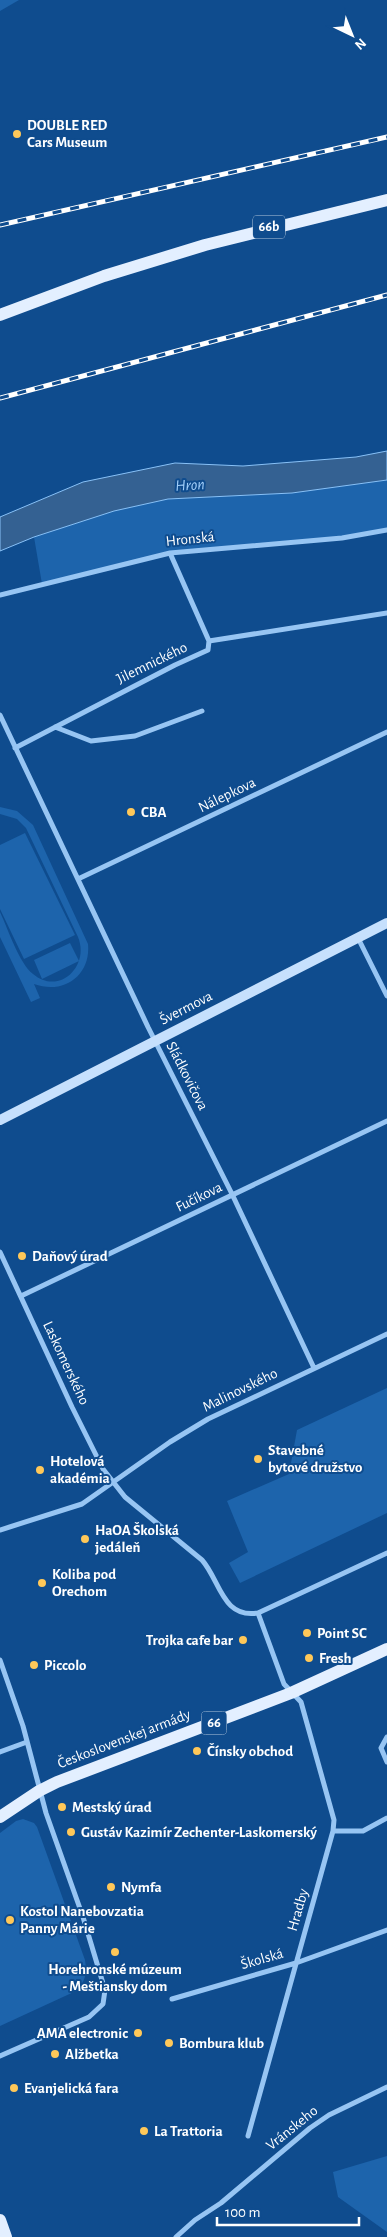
<svg xmlns="http://www.w3.org/2000/svg" width="387" height="2237" font-family="'Alegreya Sans',sans-serif">
<style>
.green{fill:#1d64ac}
.water{fill:#346192;stroke:#88c1f7}
.lines{fill:none;stroke-linecap:round;stroke-linejoin:round}
.street{stroke:#97c5f3;stroke-width:5}
.secondary{stroke:#c6e0fd;stroke-width:10}
.primary{stroke:#e3efff;stroke-width:12}
.rail-casing{stroke:#fff;stroke-width:5}
.rail{stroke:#0f4c8e;stroke-width:3;stroke-dasharray:9;stroke-linecap:butt}
.poi-dot{fill:#ffc859;stroke:#0f4c8e;stroke-width:2}
.labels{text-anchor:middle;dominant-baseline:central;stroke-width:4;stroke-linejoin:round;paint-order:stroke}
.shield{fill:#0f4c8e;stroke:#b7c9dd;stroke-width:1}
.shield-label{font-size:14px;font-weight:bold;fill:#fff}
.poi-label{font-size:15px;font-weight:bold;fill:#fff;stroke:#0f4c8e;text-anchor:start}
.street-label{font-size:15px;fill:#fff;stroke:#0f4c8e}
.water-label{font-size:16px;font-style:italic;fill:#a3cffa;stroke:#0f4c8e}
</style>
<rect width="100%" height="100%" fill="#0f4c8e"/>
<path class="green" d="M0,0H19L0,11Z
M387,480V530L342,538L170,553L42,584L34,537L114,511L168,499L292,493Z
M0,807L17,811L33,825L88,944C91,975 64,995 34,984L40,998L31,1002L0,937V912C8,929 19,963 33,974C59,996 90,966 78,937L26,828L17,819L0,814Z
M25,833L75,935L24,959L0,909V845Z
M70,943L79,961L42,979L34,960Z
M387,1388V1513L240,1583L229,1563L248,1552L227,1501L289,1474L297,1430Z
M23,1819L34,1823L37,1827L85,1960C87,1973 86,1981 76,1991L0,2026V1833L16,1821Z
M387,2156V2232L338,2197L333,2172Z"/>
<path class="water" d="M387,451V480L292,493L168,499L114,511L34,537L0,551V517L83,482L175,463L243,466L356,457Z"/>
<g class="lines">
<path class="street" d="M0,595L170,553L342,538L387,530
M209,641L387,613
M0,715L148,1027L232,1194L314,1368
M55,727L91,741L135,736L202,711
M15,748L175,665L208,650L209,641L170,553
M78,879L387,732
M358,938L387,996
M0,1252L72,1407L103,1469L125,1497L202,1560C220,1580 222,1619 258,1613L387,1553
M21,1296L387,1121
M0,1530L82,1504L170,1442L208,1419L387,1334
M0,1660L23,1726L46,1813L83,1917L105,1990L103,2004L89,2017L0,2056
M387,1737L381,1748L387,1762
M0,1752L27,1742
M333,1831H363L387,1818
M172,1999L296,1963L387,1930
M248,2136L333,1831L334,1820L301,1702L284,1684L258,1613
M176,2237L195,2220L221,2203L310,2128L329,2115L387,2087"/>
<path class="secondary" d="M0,1120L387,923"/>
<path class="primary" d="M0,315L104,276L205,245L387,200
M0,1817L39,1791L57,1782L291,1693L387,1649
M0,2220L6,2237"/>
<g class="rail-casing">
<path id="rail" d="M0,225L387,137
M0,398L387,295"/>
</g>
<use href="#rail" class="rail"/>
</g>
<g class="poi-dot">
<circle cx="17" cy="134" r="5"/>
<circle cx="131" cy="812" r="5"/>
<circle cx="22" cy="1256" r="5"/>
<circle cx="258" cy="1459" r="5"/>
<circle cx="40" cy="1470" r="5"/>
<circle cx="85" cy="1539" r="5"/>
<circle cx="42" cy="1583" r="5"/>
<circle cx="307" cy="1633" r="5"/>
<circle cx="243" cy="1640" r="5"/>
<circle cx="309" cy="1658" r="5"/>
<circle cx="34" cy="1665" r="5"/>
<circle cx="197" cy="1751" r="5"/>
<circle cx="62" cy="1807" r="5"/>
<circle cx="71" cy="1832" r="5"/>
<circle cx="111" cy="1887" r="5"/>
<circle cx="10" cy="1920" r="5"/>
<circle cx="115" cy="1952" r="5"/>
<circle cx="138" cy="2033" r="5"/>
<circle cx="169" cy="2043" r="5"/>
<circle cx="55" cy="2054" r="5"/>
<circle cx="14" cy="2088" r="5"/>
<circle cx="144" cy="2131" r="5"/>
</g>
<g class="labels">
<g class="shield">
<rect x="253" y="215.5" width="32" height="23" rx="4"/>
<rect x="201.5" y="1711.5" width="25" height="23" rx="4"/>
</g>
<g class="shield-label">
<text x="269" y="227">66b</text>
<text x="214" y="1723">66</text>
</g>
<g class="poi-label">
<text x="27" y="125">DOUBLE RED<tspan x="27" dy="17">Cars Museum</tspan></text>
<text x="141" y="812">CBA</text>
<text x="32" y="1256">Daňový úrad</text>
<text x="268" y="1450">Stavebné<tspan x="268" dy="17">bytové družstvo</tspan></text>
<text x="50" y="1461">Hotelová<tspan x="50" dy="17">akadémia</tspan></text>
<text x="95" y="1530">HaOA Školská<tspan x="95" dy="17">jedáleň</tspan></text>
<text x="52" y="1574">Koliba pod<tspan x="52" dy="17">Orechom</tspan></text>
<text x="317" y="1633">Point SC</text>
<text x="233" y="1640" text-anchor="end">Trojka cafe bar</text>
<text x="319" y="1658">Fresh</text>
<text x="44" y="1665">Piccolo</text>
<text x="207" y="1751">Čínsky obchod</text>
<text x="72" y="1807">Mestský úrad</text>
<text x="81" y="1832">Gustáv Kazimír Zechenter-Laskomerský</text>
<text x="121" y="1887">Nymfa</text>
<text x="20" y="1911">Kostol Nanebovzatia<tspan x="20" dy="17">Panny Márie</tspan></text>
<text x="115" y="1969" text-anchor="middle">Horehronské múzeum<tspan x="115" dy="17">- Meštiansky dom</tspan></text>
<text x="128" y="2033" text-anchor="end">AMA electronic</text>
<text x="179" y="2043">Bombura klub</text>
<text x="65" y="2054">Alžbetka</text>
<text x="24" y="2088">Evanjelická fara</text>
<text x="154" y="2131">La Trattoria</text>
</g>
<g class="street-label">
<text transform="translate(190 539) rotate(-6)">Hronská</text>
<text transform="translate(152 663) rotate(-26)">Jilemnického</text>
<text transform="translate(227 795) rotate(-26)">Nálepkova</text>
<text transform="translate(186 1008) rotate(-27)">Švermova</text>
<text transform="translate(187 1076) rotate(63)">Sládkovičova</text>
<text transform="translate(199 1197) rotate(-26)">Fučíkova</text>
<text transform="translate(66 1363) rotate(65)">Laskomerského</text>
<text transform="translate(240 1390) rotate(-26)">Malinovského</text>
<text transform="translate(124 1739) rotate(-21)">Československej armády</text>
<text transform="translate(298 1910) rotate(-74)">Hradby</text>
<text transform="translate(262 1959) rotate(-16)">Školská</text>
<text transform="translate(292 2128) rotate(-39)">Vránskeho</text>
</g>
<g class="water-label">
<text transform="translate(190 485) rotate(-3)">Hron</text>
</g>
</g>
<g transform="translate(352 35) rotate(137)" stroke="#0f4c8e" stroke-width="4" paint-order="stroke">
<path d="M0-4L9 19L0 12L-9 19Z" fill="#ffffff"/>
<text y="-8" font-size="14" font-weight="bold" text-anchor="middle" fill="#ffffff">N</text>
</g>
<path d="M217 2217v8h142v-8" fill="none" stroke="#ffffff" stroke-width="2.5"/>
<text x="225" y="2217" font-size="15" fill="#ffffff" stroke="#0f4c8e" stroke-width="4" paint-order="stroke">100 m</text>
</svg>
